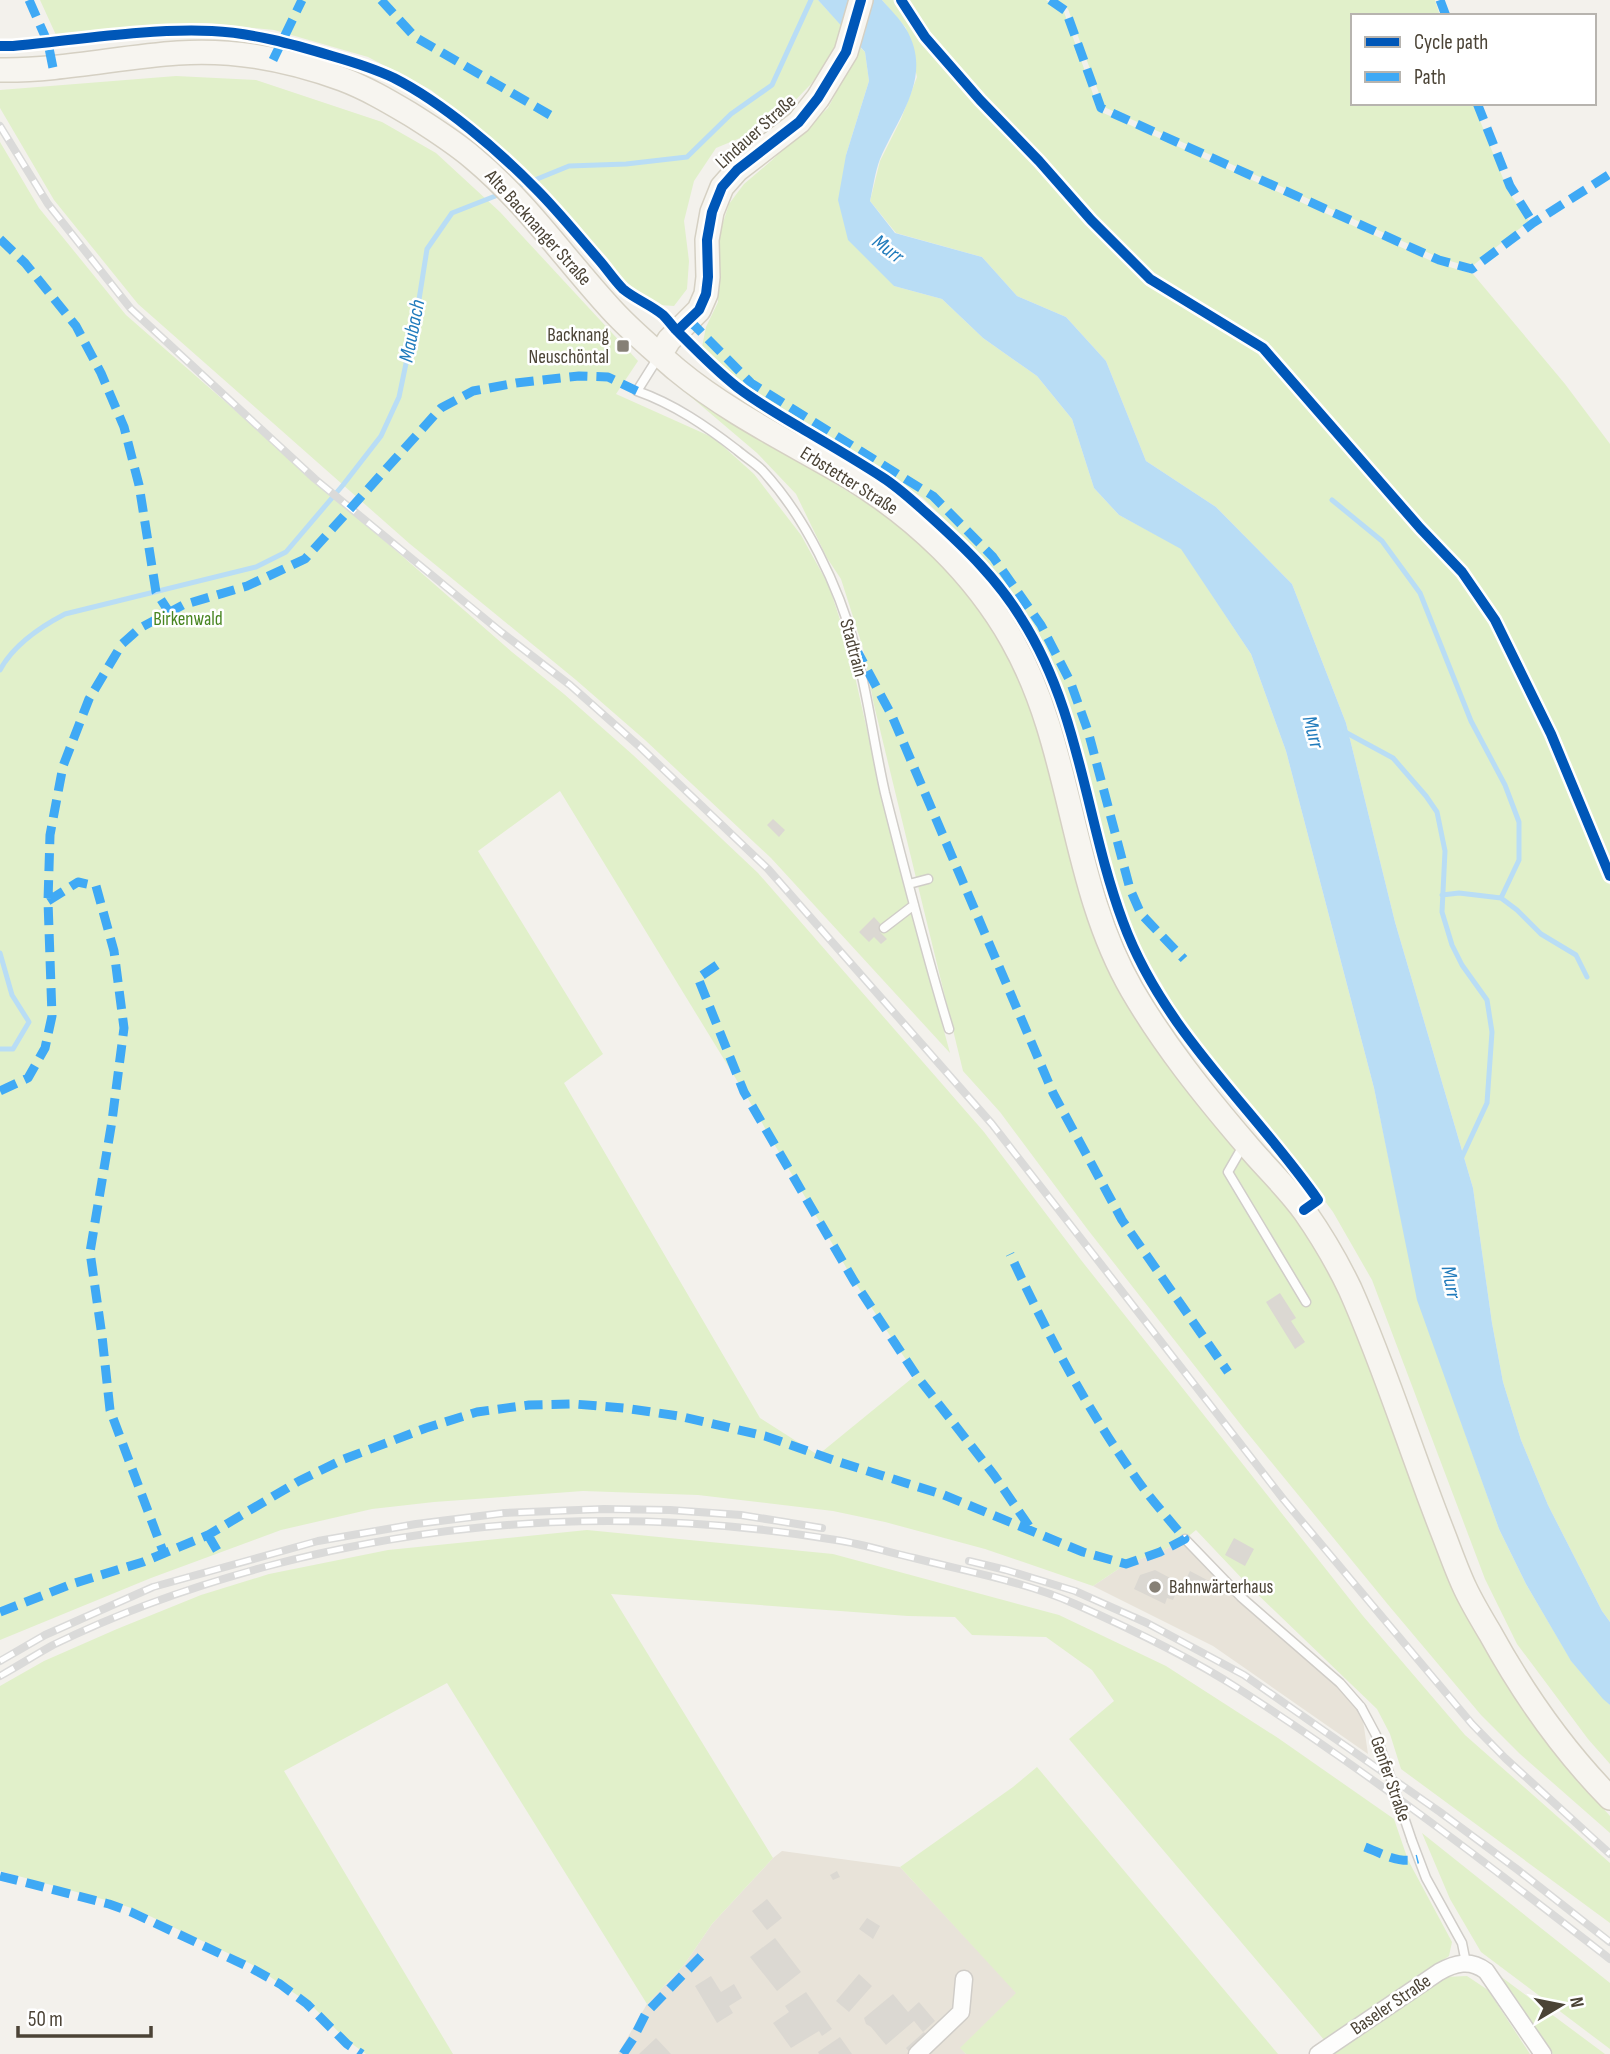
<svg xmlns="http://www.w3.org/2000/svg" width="1610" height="2054" font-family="'Sofia Sans Condensed',sans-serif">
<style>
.residential{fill:#e8e3d9}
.green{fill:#e1f0ca;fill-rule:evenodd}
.water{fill:#b9ddf5}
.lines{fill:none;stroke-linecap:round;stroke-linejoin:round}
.stream{stroke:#b9ddf5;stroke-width:5}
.building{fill:#dbd8d2}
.lane-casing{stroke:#d0cdc8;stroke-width:11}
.street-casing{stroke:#d0cdc8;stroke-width:19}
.secondary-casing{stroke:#d5d0c3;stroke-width:26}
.lane{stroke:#fdfdfc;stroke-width:8}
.street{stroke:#fdfdfc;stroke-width:16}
.secondary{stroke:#f7f5f0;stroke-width:23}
.rail-casing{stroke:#dadad9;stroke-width:8}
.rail{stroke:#fff;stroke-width:5;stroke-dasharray:16;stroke-linecap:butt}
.lane-bridge-casing{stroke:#d0cdc8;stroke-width:11;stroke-linecap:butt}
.lane-bridge{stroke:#fdfdfc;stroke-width:8}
.quiet{stroke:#3fa9f5;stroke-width:9;stroke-dasharray:18 9;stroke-linecap:butt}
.cycleway-casing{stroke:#fff;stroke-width:15}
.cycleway{stroke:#0057b8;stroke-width:10}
.poi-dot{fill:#868076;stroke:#fff;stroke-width:2.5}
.labels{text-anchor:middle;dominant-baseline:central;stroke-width:5;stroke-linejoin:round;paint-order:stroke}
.street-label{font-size:19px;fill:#4b4336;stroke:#fff}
.poi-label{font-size:19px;fill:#4b4336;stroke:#fff;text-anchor:end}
.park-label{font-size:19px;fill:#488521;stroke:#fff}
.water-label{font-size:21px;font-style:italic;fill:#207bbc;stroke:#fff}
</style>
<rect width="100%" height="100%" fill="#f3f1ec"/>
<path class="residential" d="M1185,1539L1361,1707L1368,1754L1213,1646L1093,1586L1126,1564L1160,1552Z
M782,1851L900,1867L1017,1993L961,2048L966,2054H618L647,2004L684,1965L712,1924L773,1858Z"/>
<path class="green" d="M40,0H818L844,28L840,44L811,84L782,114L745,136L716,148L694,181L684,221L689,261L687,289L674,306L660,305L629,288L569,215L497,146L431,90L368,57L274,30L205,23L152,25L56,35Z
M882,0H1046L1064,12L1099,111L1436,263L1473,274L1565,384L1610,444V871L1556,734L1499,621L1467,571L1265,343L1154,276L982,96L974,98L1025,149L1089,226L1151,286L1262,352L1461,579L1481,607L1548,737L1610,885V1622L1602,1611L1548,1505L1521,1440L1503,1382L1492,1323L1473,1188L1395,922L1346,723L1292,584L1216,507L1146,461L1106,361L1066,317L1017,296L982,257L896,233L870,201L880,161L901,119L917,77L906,28Z
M1054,0H1435L1440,16H1353V103H1473L1508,191L1529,221L1471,267L1440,258L1104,107L1068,9Z
M860,47L865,52L869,81L846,155L894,286L942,299L983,338L1037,376L1072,419L1094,488L1119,515L1181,548L1251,654L1286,751L1374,1088L1418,1300L1499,1529L1526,1584L1572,1662L1610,1705V1764L1588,1739L1517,1644L1485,1579L1372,1280L1333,1212L1292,1157L1213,1065L1183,1021L1134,936L1109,864L1088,773L1061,686L1034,630L984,559L923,498L748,388L702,347L706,327L718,302L719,235L729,204L744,184L771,161L828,108Z
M176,76L256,80L382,122L436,153L500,212L638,361L616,394L714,438L754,474L801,535L829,586L847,641L890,832L950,1053L771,858L645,740L576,680L410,544L138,304L54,200L0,108V90Z
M0,142L39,208L126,315L512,652L564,694L633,755L758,873L984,1132L1081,1260L1363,1616L1465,1735L1610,1863V1923L1401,1769L1390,1734L1377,1709L1250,1587L1196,1530L1185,1539L1160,1552L1126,1564L1093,1586L985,1549L885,1522L833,1511L698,1495L583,1491L434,1502L372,1509L281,1530L151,1578L0,1640ZM560,791L744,1092L854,1281L916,1375L818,1455L760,1418L564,1083L603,1054L478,851Z
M677,385L900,524L939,559L1003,639L1029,690L1116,981L1136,1021L1217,1122L1297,1214L1340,1287L1461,1593L1496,1669L1520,1706L1546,1740L1574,1776L1610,1816V1833L1520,1754L1481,1715L1390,1607L1245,1430L1088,1230L1000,1112L963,1071L874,705L863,648L841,579L827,558L796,494L757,453Z
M587,1530L833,1554L1059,1615L1166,1666L1278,1738L1394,1819L1408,1860L1452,1942L1449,1956L1325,2041L1069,1739L1114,1701L1092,1670L1046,1637L972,1635L955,1617L908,1616L611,1594L773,1858L712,1924L684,1965L647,2004L447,1683L284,1771L453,2054H366L348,2041L309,2003L251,1964L137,1910L113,1902L0,1871V1686L44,1661L117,1629L201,1595L269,1574L388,1550Z
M1037,1767L1278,2054H966L960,2048L1016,1993L900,1867L1013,1787Z
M1422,1833L1610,1983V2049L1481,1952L1450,1899Z
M1467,1976L1488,1990L1530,2054H1330L1445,1977Z
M1500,1976L1605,2054H1553Z"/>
<path class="water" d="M818,0H882C890,9 900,19 906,29C934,76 898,117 880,159C875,172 873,188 870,201L895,233L982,257L1017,296L1066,317L1106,361L1146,461L1216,507L1292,584L1346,723L1395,922L1473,1188L1492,1323L1503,1382L1521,1440L1548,1505L1602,1611L1610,1622V1705L1603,1699L1571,1661L1526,1584L1499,1529L1417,1300L1374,1088L1286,751L1251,654L1181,549L1119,515L1094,488L1072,419L1037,376L983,338L942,299L894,286L848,240L838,200L846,155L869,81L865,52Z"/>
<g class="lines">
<path class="stream" d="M515,188L569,166L626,164L687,157L731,114L772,85L811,0
M1332,500L1382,541L1420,593L1471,721L1505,785L1519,822V860L1501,898
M0,670C14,644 40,627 65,614L256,567L286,552L343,485L381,436L399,397L418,306L427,249L452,213L503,193
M1345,732L1393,758L1426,796L1437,812L1445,851L1442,912L1452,945L1462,965L1487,1000L1492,1032L1487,1103L1461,1159
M1442,895L1459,893L1501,898L1517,910L1541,934L1576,955L1587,977
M0,953L12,995L29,1022L13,1049H0"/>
</g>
<path class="building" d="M773,819L785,830L779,837L767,825Z
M874,917L884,928L880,932L887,939L881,944L874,937L869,942L859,932Z
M1280,1293L1296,1318L1291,1321L1305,1342L1295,1349L1266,1302Z
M1234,1538L1254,1549L1245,1566L1225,1555Z
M1155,1570L1176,1581L1173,1586L1178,1589L1173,1600L1167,1598L1165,1604L1134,1589L1140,1575Z
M1190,1571L1209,1581L1202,1595L1183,1585Z
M837,1871L840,1877L833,1880L830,1875Z
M767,1899L782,1918L767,1930L752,1911Z
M867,1918L880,1926L873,1939L859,1929Z
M775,1938L801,1972L777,1991L750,1957Z
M859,1974L872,1986L849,2012L836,2001Z
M711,1976L721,1992L734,1984L742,1998L729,2006L733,2013L717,2023L695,1986Z
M806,1992L832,2029L822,2036L819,2031L791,2048L773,2023L789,2012L785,2006Z
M893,1994L908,2012L919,2002L935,2021L923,2032L914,2021L886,2045L871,2027L866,2024L864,2018Z
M924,2032L928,2037L911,2054L906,2048Z
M840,2037L852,2054H819L818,2052Z
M656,2038L671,2054H639Z"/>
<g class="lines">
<g class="lane-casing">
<path id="lane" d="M659,356L637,391C674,404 706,426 737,450C745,457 755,463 762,470C805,516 839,587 855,647C868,695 874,745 885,793C905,872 925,951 949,1029
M909,884L928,879
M884,928L914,905
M1243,1146L1228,1172L1306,1302
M1185,1539L1241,1597L1340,1683L1361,1707
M1412,1841L1426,1878L1462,1943L1466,1963"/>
</g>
<g class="street-casing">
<path id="street" d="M917,2054L961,2012L964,1979
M1318,2054L1439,1972C1455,1963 1470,1959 1486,1971L1543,2054"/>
</g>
<g class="secondary-casing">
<path id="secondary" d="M0,70C60,71 119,57 178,53C233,49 290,60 342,79C366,88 388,101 410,114C432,128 453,141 473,158C526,202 565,259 611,309C631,331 655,351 677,370C730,414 792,443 851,478C916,518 974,573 1012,640C1074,749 1069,881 1132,990C1164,1045 1204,1095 1246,1144C1265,1167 1288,1188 1305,1212C1321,1235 1338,1264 1350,1289C1385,1367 1410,1449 1441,1528C1449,1548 1456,1569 1465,1588C1472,1603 1481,1618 1490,1633C1523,1693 1562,1749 1610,1798
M660,355L669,340L699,310L706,294L708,277L707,240L712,212L722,187L737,170L799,122L818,98L846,52L861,0"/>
</g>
<use href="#lane" class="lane"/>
<use href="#street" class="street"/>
<use href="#secondary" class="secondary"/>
<g class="rail-casing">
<path id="rail" d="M0,126L48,204L131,309L315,479L501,632L570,685L640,747L768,869L992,1124L1284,1500L1472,1724L1505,1758L1610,1854
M969,1561L1006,1570L1075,1591L1147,1623L1244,1675L1440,1812L1518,1870L1610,1942
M0,1661L45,1635L153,1587L318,1541L416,1524L504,1513L604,1509L670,1510L741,1515L822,1528
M0,1676C18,1666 35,1655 53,1645C122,1611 194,1586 268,1566C458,1516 643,1508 836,1540C862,1544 888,1552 914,1558C965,1571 1027,1582 1075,1604C1131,1629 1188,1656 1239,1689C1368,1772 1489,1865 1610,1959"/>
</g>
<use href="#rail" class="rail"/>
<g class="lane-bridge-casing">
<path id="lane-bridge" d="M1361,1707L1376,1735L1412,1841"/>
</g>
<use href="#lane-bridge" class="lane-bridge"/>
<path class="quiet" d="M29,0L48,43L53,68
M381,0L415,37L550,115
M1050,0L1066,11L1101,108L1439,260L1472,269L1533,223L1610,174
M1440,0L1446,16
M273,60L302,0
M1477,103L1510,186L1533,223
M0,239L25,263L76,326L101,373L124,427L139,485L156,592L169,612
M688,321L695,326L751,383L933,496L993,557L1041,625L1070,681L1088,731L1130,889L1141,914L1184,959
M855,647L892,716L1053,1093L1122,1220L1228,1372
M48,901L78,882L96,886L114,951L124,1028L112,1121L90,1252L102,1336L110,1410L164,1554
M717,965L698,978L744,1092L854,1281L916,1375L994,1475L1033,1532
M0,1091L28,1078L45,1048L52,1016L48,901L50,835L63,766L89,699L122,644L140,628L183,605L247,586L305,559L441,408L473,391L516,383L579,376L608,377L637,391
M208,1535L219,1554
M0,1612L72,1584L143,1562L208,1535L299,1481L344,1459L426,1428L477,1412L529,1405L574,1404L624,1408L679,1416L765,1436L839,1462L944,1495L1083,1552L1126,1564L1160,1552L1185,1539C1167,1517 1147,1495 1131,1471C1084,1404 1045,1329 1010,1254
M1365,1847C1383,1854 1399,1864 1418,1859
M0,1876L109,1904L131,1912L251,1968L280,1984L307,2004L347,2044L362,2054
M623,2054L633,2039L646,2013L707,1950"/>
<g class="cycleway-casing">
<path id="cycleway" d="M901,0L925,37L980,100L1039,161L1091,220L1150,279L1263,348L1420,528L1462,572L1495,620L1551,734L1610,876
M0,46H13C77,40 148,28 212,31C253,33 292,44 332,56C353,62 375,69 394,78C443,103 498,150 536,189C558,211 578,236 599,260C607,269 614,280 623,289C635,299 651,305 663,315C667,319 671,324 675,329C695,349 715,370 737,387C758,403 779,415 801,428C828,444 856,460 882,477C901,489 917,505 933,519C966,549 998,580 1021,618C1081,712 1085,820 1123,922C1163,1031 1253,1107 1318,1200L1304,1210
M677,331L699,310L706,294L708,277L707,240L712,212L722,187L737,170L799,122L818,98L846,52L861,0"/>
</g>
<use href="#cycleway" class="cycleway"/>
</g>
<g class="poi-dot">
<rect x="616" y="339" width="14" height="14" rx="3.5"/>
<circle cx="1155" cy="1587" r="7"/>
</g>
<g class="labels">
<g class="street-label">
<text transform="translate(756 132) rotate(-42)">Lindauer Straße</text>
<text transform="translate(538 228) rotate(48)">Alte Backnanger Straße</text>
<text transform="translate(849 481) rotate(32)">Erbstetter Straße</text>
<text transform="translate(853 648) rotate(75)">Stadtrain</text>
<text transform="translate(1390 1779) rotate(71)">Genfer Straße</text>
<text transform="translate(1391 2005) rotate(-34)">Baseler Straße</text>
</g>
<g class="poi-label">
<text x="609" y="335">Backnang<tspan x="609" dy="22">Neuschöntal</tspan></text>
<text x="1169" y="1587" text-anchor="start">Bahnwärterhaus</text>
</g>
<g class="park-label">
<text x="188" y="619">Birkenwald</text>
</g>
<g class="water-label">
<text transform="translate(888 249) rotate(37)">Murr</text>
<text transform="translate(412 331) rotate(-79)">Maubach</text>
<text transform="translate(1313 732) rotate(75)">Murr</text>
<text transform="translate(1451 1282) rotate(79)">Murr</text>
</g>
</g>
<rect x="1351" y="14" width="245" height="91" fill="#ffffff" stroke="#b7b4af" stroke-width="2"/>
<rect x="1365" y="37" width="35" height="10" fill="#0057b8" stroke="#b7b4af" stroke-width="2"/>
<text x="1414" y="49" font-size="21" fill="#4b4336">Cycle path</text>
<rect x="1365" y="72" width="35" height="10" fill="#3fa9f5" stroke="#b7b4af" stroke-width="2"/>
<text x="1414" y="84" font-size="21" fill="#4b4336">Path</text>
<g transform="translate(1561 2005) rotate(80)" stroke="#ffffff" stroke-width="5" paint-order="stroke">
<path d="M0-5L12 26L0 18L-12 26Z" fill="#4b4336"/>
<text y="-10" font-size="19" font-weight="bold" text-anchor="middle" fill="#4b4336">N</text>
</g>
<path d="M18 2026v10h133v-10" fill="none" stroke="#4b4336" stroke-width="3.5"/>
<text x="28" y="2026" font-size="21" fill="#4b4336" stroke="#ffffff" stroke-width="5" paint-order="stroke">50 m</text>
</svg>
